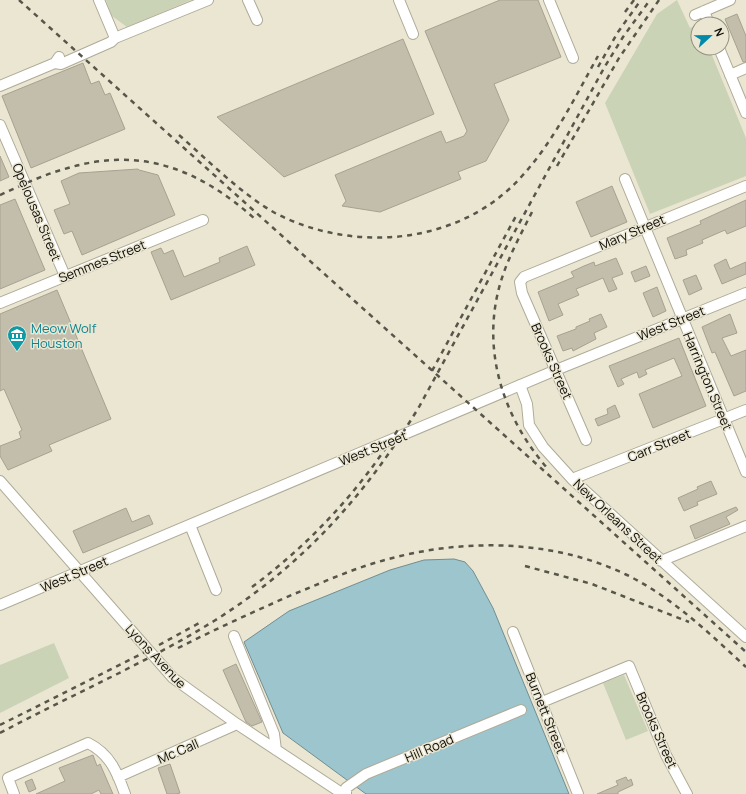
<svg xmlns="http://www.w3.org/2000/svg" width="746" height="794" font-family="Manrope,sans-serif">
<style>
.green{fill:#cad3b5}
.water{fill:#9cc5ce;stroke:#718e92}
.building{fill:#c2beab;stroke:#a6a28f}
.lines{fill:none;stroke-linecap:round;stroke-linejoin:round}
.minor-casing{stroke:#afab98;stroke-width:12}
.minor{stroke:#fff;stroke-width:10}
.rail{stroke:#58564b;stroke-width:2.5;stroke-dasharray:5 5;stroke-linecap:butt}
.labels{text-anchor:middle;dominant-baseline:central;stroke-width:3;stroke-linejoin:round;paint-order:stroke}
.street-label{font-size:13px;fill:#0e0c06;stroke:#eae6d2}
.culture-label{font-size:13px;fill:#0d838f;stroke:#eae6d2;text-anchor:start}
</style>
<rect width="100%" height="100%" fill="#eae6d2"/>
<path class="green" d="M106,0H191L127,27L112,16Z
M677,0L690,28L698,24V48H709L746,138V176L650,214L605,103L657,14Z
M54,643L69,678L0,713V665Z
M624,675L648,731L626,740L603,683Z"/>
<path class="water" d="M454,559L465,562L473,571L493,608L569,794H366L283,733L244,642L289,611L390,570L424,560Z"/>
<path class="building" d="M500,0H538L561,57L494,84L509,120L486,161L458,172L461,179L380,212L342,206L346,201L335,175L441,131L446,143L464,136L467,131L425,31Z
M737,14L746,36V62H743L725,19Z
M403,39L434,114L284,177L217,117Z
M83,63L91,84L99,81L105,95L110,93L125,129L31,168L2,96Z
M0,156L9,177L0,181Z
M138,169L139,170L158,175L175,215L82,255L72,231L64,234L54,210L70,204L61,181L79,173Z
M612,186L627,222L591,237L576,202Z
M15,199L45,270L0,289V205Z
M746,200V226L727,234L725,230L702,240L703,243L686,250L687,255L675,259L667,238L701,224L700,221Z
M247,246L255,265L171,300L151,252L161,248L164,254L173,250L184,277L220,262L219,258Z
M616,258L623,274L612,278L617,289L609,292L603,278L576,289L579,295L558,304L563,315L549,321L538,292L574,277L571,272L584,266L594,262L595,266Z
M726,259L730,269L746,262V274L722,284L714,265Z
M646,266L650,276L635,282L631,272Z
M696,275L702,289L689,295L683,280Z
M657,287L666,311L653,317L643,293Z
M57,290L111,419L49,445L52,451L8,470L0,456V446L21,438L19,432L22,430L4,389L0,391V314Z
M601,314L607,327L594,333L596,339L573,351L572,348L563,351L557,336L576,329V327L590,321L589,319Z
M730,314L737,333L722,338L731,356L746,350V391L734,396L715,352L712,353L702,327Z
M679,338L706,406L653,428L639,394L682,376L674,358L645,370L647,374L639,378L637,372L621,379L624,384L618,387L609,366Z
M615,405L620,417L598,426L595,419L608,414L607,409Z
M711,481L717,494L697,502L698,505L684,511L678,498L698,489L697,487Z
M736,507L738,510L726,517L730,524L695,539L690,526Z
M126,508L132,522L149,515L153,524L83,553L73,531Z
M236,664L262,722L252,726L246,722L223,670Z
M93,755L97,766L100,764L113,794H101L99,790L91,794H36L65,781L59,768Z
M170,764L180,793L176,794H167L158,768Z
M626,777L628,781L631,779L633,785L618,792V794H597L618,785L616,781Z
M32,779L36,789L29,792L25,782Z"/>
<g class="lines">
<g class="minor-casing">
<path id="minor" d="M99,0L115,38
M248,0L257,20
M399,0L413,34
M549,0L573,58
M704,11L709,24
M695,15L730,0
M719,48L746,113
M55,63L61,64L111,42L115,38L208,0
M730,75L746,68
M0,86L55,63L59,57
M0,125L65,276
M625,179L746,472
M0,303L203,220
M520,385L527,404L529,425L543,447L572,479L746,637
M586,440L522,293L520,282L524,277L746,186
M572,479L746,410
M0,481L173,678L237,724L343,794
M190,525L216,590
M661,561L746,526
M0,605L556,370L746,293
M513,632L578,794
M234,636L274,734L276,750
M542,702L629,666L666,755L687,794
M118,777L237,724
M14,794L8,778L88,743C110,754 117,772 125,794
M346,794V788L366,774L521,710"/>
</g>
<use href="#minor" class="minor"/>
<path class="rail" d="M19,0L746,652
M625,12L634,0
M598,67L618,32L641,0
M179,135C210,162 240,193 275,213C354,254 461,245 522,176C554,141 575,97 598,56
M557,166L619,58L659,0
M0,195C22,185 45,174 68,168C142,146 200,170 255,219
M532,212C520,236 506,261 499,288C482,353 504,419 548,469
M432,371L516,216
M525,566L592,584L689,622
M252,587C311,543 360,490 399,428
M159,645L201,622
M178,648C216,629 255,611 294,594C324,582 354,568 385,560C463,538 553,539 627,575C672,597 710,634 746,667
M0,725L145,652
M0,733C71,695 146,663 214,621C303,565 365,496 419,407L604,68L623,37L650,0"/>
</g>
<defs>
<g id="museum-pin" transform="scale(1)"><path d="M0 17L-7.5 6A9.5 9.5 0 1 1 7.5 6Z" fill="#0f9aa8" stroke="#eae6d2"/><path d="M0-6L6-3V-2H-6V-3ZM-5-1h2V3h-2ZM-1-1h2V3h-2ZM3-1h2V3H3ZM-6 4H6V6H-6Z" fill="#fff"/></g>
</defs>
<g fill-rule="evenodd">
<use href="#museum-pin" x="17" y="335"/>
</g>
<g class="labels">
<g class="street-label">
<text transform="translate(37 212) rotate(67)">Opelousas Street</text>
<text transform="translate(632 232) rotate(-23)">Mary Street</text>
<text transform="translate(102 261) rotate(-22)">Semmes Street</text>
<text transform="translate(671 323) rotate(-22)">West Street</text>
<text transform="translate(552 361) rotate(66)">Brooks Street</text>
<text transform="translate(708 381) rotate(67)">Harrington Street</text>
<text transform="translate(659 445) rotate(-22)">Carr Street</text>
<text transform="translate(373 448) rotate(-22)">West Street</text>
<text transform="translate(618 521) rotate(43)">New Orleans Street</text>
<text transform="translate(74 574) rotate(-23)">West Street</text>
<text transform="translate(156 656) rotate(47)">Lyons Avenue</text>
<text transform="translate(546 713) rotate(68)">Burnett Street</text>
<text transform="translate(657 730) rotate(66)">Brooks Street</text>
<text transform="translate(429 748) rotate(-23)">Hill Road</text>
<text transform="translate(178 751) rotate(-23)">Mc Call</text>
</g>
<g class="culture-label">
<text x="31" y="328">Meow Wolf<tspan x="31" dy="15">Houston</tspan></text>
</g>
</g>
<g transform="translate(710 36) rotate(68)"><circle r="19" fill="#eae6d2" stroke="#928f80"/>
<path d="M0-3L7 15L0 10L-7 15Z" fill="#0089a9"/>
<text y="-6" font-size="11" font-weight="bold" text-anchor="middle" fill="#0e0c06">N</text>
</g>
</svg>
